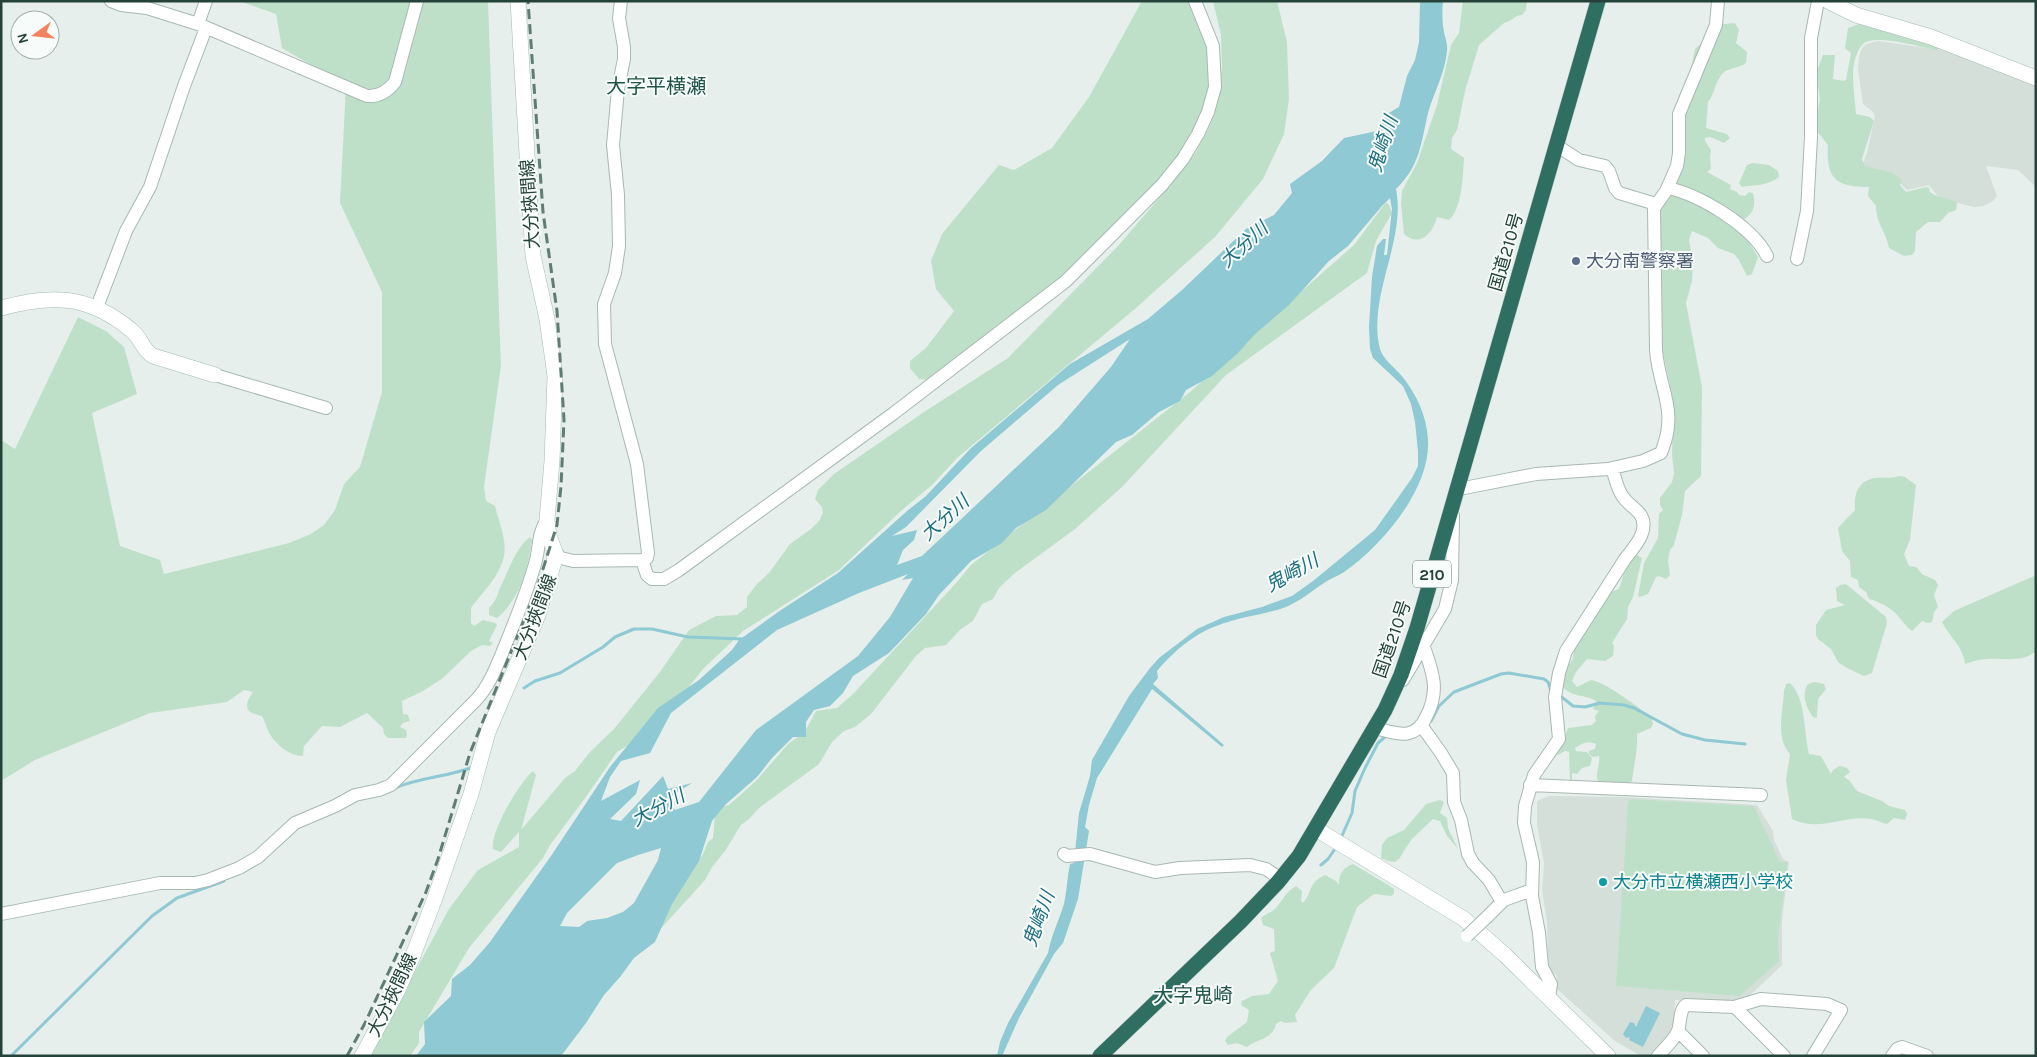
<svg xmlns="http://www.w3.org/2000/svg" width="2037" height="1057" font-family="Karla,'Noto Sans JP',sans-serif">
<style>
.built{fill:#d4dfda}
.green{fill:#bfe0c8}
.water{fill:#8ec9d4;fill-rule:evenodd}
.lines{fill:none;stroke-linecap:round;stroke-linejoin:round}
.stream{stroke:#8ec9d4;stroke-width:3}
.street-casing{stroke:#a8b8b2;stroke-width:14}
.secondary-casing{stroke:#a4bbb3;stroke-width:16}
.highway-casing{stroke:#c2cac8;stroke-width:16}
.street{stroke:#fff;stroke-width:12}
.secondary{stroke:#fff;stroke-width:15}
.highway{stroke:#2f6f62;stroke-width:15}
.rail{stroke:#5f7d75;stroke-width:3;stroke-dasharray:10 5;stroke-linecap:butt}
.street-bridge-casing{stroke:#a8b8b2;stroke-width:14;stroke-linecap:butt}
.street-bridge{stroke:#fff;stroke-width:12}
.service-dot{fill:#5c6f8a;stroke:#f7fbf9;stroke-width:2}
.culture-dot{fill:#0f9aa8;stroke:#f7fbf9;stroke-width:2}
.labels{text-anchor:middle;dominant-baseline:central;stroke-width:4;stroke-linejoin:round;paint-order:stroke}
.shield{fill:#f7fbf9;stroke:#637a73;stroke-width:1}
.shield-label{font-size:16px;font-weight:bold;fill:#24423a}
.street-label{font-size:18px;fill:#24423a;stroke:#f7fbf9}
.service-label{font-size:18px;fill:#4e5e75;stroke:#f7fbf9;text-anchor:start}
.culture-label{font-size:18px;fill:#0d838f;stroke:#f7fbf9;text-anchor:start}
.water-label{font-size:19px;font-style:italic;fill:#1c6f80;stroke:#f7fbf9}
.quarter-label{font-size:20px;fill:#1f5548;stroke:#f7fbf9}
</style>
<rect width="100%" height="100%" fill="#e6efeb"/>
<path class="built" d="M1878,41L1948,51L2036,84V187L2018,170L1986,166L1997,196L1993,201L1983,206L1974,207L1940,199L1929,185L1907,190L1901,184L1860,171L1867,153L1875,116L1873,112L1863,104L1858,69L1859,57L1862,48L1867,44Z
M1549,796L1622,797L1757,805L1773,831L1774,840L1783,859L1789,862L1782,921V965L1743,1002L1731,1004L1675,1000L1674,1023L1670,1033L1650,1056H1641L1615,1041L1557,989V976L1548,968L1547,921L1542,891L1544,863L1537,825V802L1539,800Z"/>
<path class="green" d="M239,1H488L501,366L484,487L486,501L495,506C499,522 507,540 504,556C500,576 482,593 471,608V623L474,626L483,620L495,623L497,625L489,641L493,643L490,646L482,645L471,651L443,678L423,691L402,701L403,714L408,715L410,721L403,723L400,727L406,730L407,735L406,738H388L384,734L383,728L367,713L340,727L322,726L304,746L303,756C289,756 275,744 268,731C266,726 265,721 262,716C245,713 243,706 253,692L244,690L227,702L150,713L35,760L1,781V440L15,449L78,317L106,331L124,347L137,394L92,413L120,546L160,560L164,574L289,543L311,534L324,525L335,510L344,484L360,467L382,392V292L340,203L346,85L282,48L276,14Z
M1142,1H1188L1209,49L1210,81L1199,121L1177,157L1141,199L1052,288L997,325L930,380L919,379L910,368V361L926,348L954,311L936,289L931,261L942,234L999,165L1014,170L1052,148L1089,97Z
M1213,1H1277L1287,42L1289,99L1284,134L1263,179L1215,237L1136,308L957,458L932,485L902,510L839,570L743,631L703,669L681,697L644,736L617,752L583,801L550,845L543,858L469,948L419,1032V1043L410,1056H369L449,909L478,870L519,847V832L501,852L493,849C489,834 520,781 533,771L536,775L521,830L565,778L575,771L590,752L614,729L660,672L689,630L716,616L737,615L747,607V597L757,584L769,573L790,544L811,529L819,521L823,513L822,507L815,499L818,490L834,474L924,412L1008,358L1119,245L1166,190L1196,152L1208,130L1215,113L1222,69L1221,35Z
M1463,1H1527L1526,10L1522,15C1515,15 1511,22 1504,23L1479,45L1465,91L1457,130L1452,138L1451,149L1464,158C1463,175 1462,209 1449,220L1437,217C1433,233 1420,248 1404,234L1401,204L1402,191L1417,163L1437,105L1451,45L1459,33Z
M1735,23L1739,30L1736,43L1747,52L1746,63C1739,68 1728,68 1723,73C1715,81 1715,94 1708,102L1706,128L1727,134L1730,138L1724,143L1710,137L1705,138V141L1711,150L1710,157L1711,169L1707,172L1731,185L1730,189L1737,192L1739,195L1745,196L1749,192L1753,193C1757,209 1751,217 1737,223L1758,257L1752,274L1747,276L1739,260L1734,254L1718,248L1708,238L1692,231L1689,240L1693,262L1692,281L1686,303L1702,387L1701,476L1685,491L1682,515L1674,545L1670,550L1668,560L1670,575L1666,579L1659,576L1656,577L1648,594L1640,597L1638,596L1644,563L1658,538L1659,514L1663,510L1660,505V498L1672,482L1674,473L1672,455L1673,399L1663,353L1659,212L1677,185L1684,103L1695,49L1704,41L1711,29L1724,24Z
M1862,23L1941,48L1937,50C1922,47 1876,34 1864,43C1856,50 1853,65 1853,75C1853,88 1855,101 1856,114L1870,117L1874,121L1862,159L1865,166L1893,173L1902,180L1900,185L1906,192L1926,187L1929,188L1930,192C1938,199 1949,197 1957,203L1956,210L1948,213L1940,222H1928L1916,232L1915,251L1912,255L1904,256L1889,248C1886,231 1876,224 1876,206L1868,196L1869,187C1835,187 1826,178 1828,145L1817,131L1816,121L1820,99L1816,73L1823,55H1835L1833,79L1843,81L1846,80L1851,53L1845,48L1848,28Z
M1753,163L1769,165L1778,171L1779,177C1768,186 1754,185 1742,187L1739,183L1747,165Z
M1386,202L1389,205L1392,213L1376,241L1367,273L1226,375L1122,487L1075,529L1015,573L999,588L993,599L982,604L973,621L960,630L946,645L925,648L916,656L871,714L855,727L844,731L832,742L819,764L759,808L749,819L741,825L725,851L712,867L705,880L656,934L677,888L703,854L708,842L713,838L715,815L722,806L729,805L756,781L789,743L804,733L816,711L837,708L853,694L958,581L971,565L1190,392L1234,353L1246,340L1354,245Z
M1899,476L1905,477L1916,485L1910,540L1904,554L1909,566L1916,567L1922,574L1935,580L1938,585L1934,595L1938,607L1934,612L1932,622L1927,623L1922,621L1912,631C1906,627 1903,621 1898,616C1892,608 1878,601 1869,599L1866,592L1859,587L1858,580L1851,577L1850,561L1842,551L1838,528L1855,510C1854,495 1857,481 1875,478C1883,477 1891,479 1899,476Z
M530,537L532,540C528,569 520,599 497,618L489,615V608C496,601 497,596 500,588C508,572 516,547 530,537Z
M1637,555L1642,558L1633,597L1628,607L1627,619L1612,643L1614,646L1613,656L1605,661L1587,659L1576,672L1572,681L1577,687L1591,680C1608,683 1635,706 1651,716L1653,724L1651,728L1637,734C1638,748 1634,765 1632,781L1630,783L1602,784L1597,779C1596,772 1600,765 1599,756L1593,757L1589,754V751L1595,749L1596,744C1588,741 1582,743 1575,748L1576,751L1587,752L1592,758L1590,766L1582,768L1577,774L1572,773V779L1570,782L1569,752L1565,751L1558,755L1555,754L1564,739L1568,728L1592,725L1596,721L1595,716L1599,711L1593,709L1596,701C1585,694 1572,698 1562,686L1566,668L1573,659L1574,646L1608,593L1619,589C1624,577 1625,560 1637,555Z
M2036,575V651C2022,663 2006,658 1989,659C1980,659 1973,661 1965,664C1964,648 1949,636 1942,622L1954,611Z
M1846,584L1886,617L1887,623L1872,673L1864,676L1847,668L1838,662L1831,649L1818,639L1816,635V625L1826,610L1845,605L1837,601L1836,588L1840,585Z
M1814,682L1824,684L1826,689L1818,699L1817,717L1814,718C1806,708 1801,695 1808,684Z
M1790,683C1806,698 1804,734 1809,754L1821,756L1831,774L1833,770L1840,766L1847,768L1850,772L1844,777L1849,780L1857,791L1882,801L1889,806L1905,810L1907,814L1905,820L1894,818L1887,824L1883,823C1852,808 1824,835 1792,819L1786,780L1790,754C1775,737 1783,712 1784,691L1786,684Z
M1631,799L1753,806L1755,808L1780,862H1788L1778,936L1779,961L1740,996L1616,986L1628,802Z
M1440,800L1444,802L1440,813L1447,818L1448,828L1458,849L1447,836L1440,821L1433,819L1411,840L1399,859L1395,862L1388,861L1381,858L1382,845L1387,838L1404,830L1426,804Z
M1353,864L1390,886L1394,889V894L1391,896L1374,894L1357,907L1334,968L1311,990L1295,1015L1297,1022L1284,1023L1281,1021L1276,1024C1272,1041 1256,1038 1247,1047L1237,1043L1228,1045L1225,1041L1227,1037L1247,1022L1249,1010L1241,1005L1242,1001L1252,996L1269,994L1278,981L1270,953L1275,951L1274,929L1263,925L1261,918C1264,915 1267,914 1271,912C1281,906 1283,893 1296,886L1302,891L1301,901L1303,903C1313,891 1308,883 1325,875L1336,881L1339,885C1339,874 1342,868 1353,864Z"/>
<path class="water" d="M1420,1H1443C1442,12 1442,21 1444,32C1445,38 1448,44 1447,51C1445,73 1434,92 1428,113C1421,143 1420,166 1396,189C1406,241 1369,292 1379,345C1381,358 1393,366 1401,375C1416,393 1427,416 1428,440C1431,488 1382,546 1344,572C1338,576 1331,578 1324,583C1312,591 1300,601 1286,607C1267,614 1247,616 1228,622C1197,631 1178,647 1157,671L1158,678L1153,684L1224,745L1222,747L1152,689L1097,778L1089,805L1085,827L1089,831L1078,899L1063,943L1054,954L1019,1018L1002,1056H997L1000,1042L1008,1023L1048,953C1051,936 1059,920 1064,904C1067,891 1067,877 1070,864L1074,863L1079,813L1090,776L1092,760L1129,696L1150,668L1159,658L1197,629L1224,617L1262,607L1292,596L1313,581L1375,530L1412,478L1418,466V451L1415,422L1411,404L1403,386L1373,358L1370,349L1369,327L1372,277L1377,246L1383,239H1386L1384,255H1387L1392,209L1390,198L1382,206L1348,246L1329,261L1289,305L1254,335L1238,353L1212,376L1186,390L1180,401L1159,412L1132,435L1116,442L1046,510L1016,528L1002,543L971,561L939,595L926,614L889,653L853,676L843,693L830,706L814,710L806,722V737H793L772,758L757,777L725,805L712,821L699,861L672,904L655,942L634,958L620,977L604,995L586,1023L561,1056H416L425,1044L424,1022L451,996L452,979L470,965L490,942L551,856L610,767L658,708L699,680L732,650L739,640L781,610L838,573L907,511L926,496L970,449L1070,364L1148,319L1182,290L1246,229L1274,215L1292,193L1290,184L1322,161L1344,138L1377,131L1387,114L1399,107L1407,76L1415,60L1419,42ZM1130,339L1111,367L1059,427L922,556L897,565L903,550L914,540L917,530L892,536L906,527L981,451L1058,385ZM908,574L902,580L913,578L890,617L858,656L756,730L699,802L675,810L667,799L692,783L668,789L663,776L621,821L610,819L636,794L640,780L601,801L610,777L621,761L650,753L671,713L777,630L859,593ZM661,848L658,860L634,903L623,912L607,918L587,921L579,927L560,926L567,913L617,863L638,855Z
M1646,1006L1660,1013L1643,1047L1629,1040L1630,1037L1626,1038L1623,1034L1630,1022L1634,1023L1636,1027Z"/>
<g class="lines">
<path class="stream" d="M524,688L535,681L560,673L603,647L615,637L634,629H652L688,637L743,639
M1559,695L1573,706L1585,707L1600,703L1624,705L1634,708L1682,734L1705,740L1745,744
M1431,721L1439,706L1454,692L1501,674L1509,673L1544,679L1548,682L1551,691
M395,788C421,777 448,777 473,767
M1341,838L1352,813L1355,791L1365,768L1378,743L1386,736
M1321,865L1328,859L1337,846
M243,872L263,860
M11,1056L152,916L177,898L224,881"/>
<g class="street-casing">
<path id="street" d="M111,1L121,5L147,8L198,24
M206,1L198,24L367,96C379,97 388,91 395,82L417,1
M1556,145L1579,160L1605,166L1609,171L1615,188L1619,193L1656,204
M1668,188C1700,195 1752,226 1767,256
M1797,259L1807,211L1811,137V38L1818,1
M97,307L126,231L150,187L184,86L206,28
M215,375L326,408
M1457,487L1464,488L1536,474L1608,469L1643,461L1661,453C1679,410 1659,390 1656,350L1654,208L1666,191L1677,166L1679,153V114L1716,25L1718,1
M555,552L561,558L573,561L642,560L647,558L648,553L637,464L605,344L604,304L615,273L619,246L618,195L613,145L618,89L624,59V47L619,18L621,1
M642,560L647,575L652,579H664L679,570L894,413L1066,281L1162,185L1183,159L1198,134L1208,112L1215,87L1213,46L1195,1
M1403,680L1445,609L1452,580L1453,515
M1421,725L1441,753L1453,773L1454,802L1461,820L1468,854L1473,863L1489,880L1502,902
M1375,728C1384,730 1401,736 1409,733C1417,731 1423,724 1426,717C1440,691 1433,673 1424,647
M1530,785L1761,795
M1064,854L1067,856L1090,854L1155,872L1180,868L1250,865L1266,869L1281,879
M1,914L160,883H195L208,880L239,868L258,857L295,823L335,806L355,795L379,790L391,785L476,700C490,685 497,665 505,646C516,619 527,592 535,564C540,548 537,534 547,520
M1487,917L1504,900L1532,890
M1549,998L1551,984L1542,967L1539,933L1532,896L1533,862L1524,823L1525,806L1534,775L1559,739L1555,697L1559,673L1566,651L1625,559C1634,547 1651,530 1640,514C1635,508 1628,504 1623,497C1617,489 1615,477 1612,468
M1735,1007L1784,1056
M1678,1031L1703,1056
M1658,1056C1665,1048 1674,1040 1678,1031C1681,1022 1679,1010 1686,1005L1734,1007L1761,999L1827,1004L1841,1010L1813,1056
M1892,1056L1897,1049L1902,1047L1927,1056"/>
</g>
<g class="secondary-casing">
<path id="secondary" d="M1828,1L1856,15L1931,37L2036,78
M1,308C52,294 89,295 131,330C141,337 142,350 153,356L215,375
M1316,829L1464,919L1505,955L1608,1056
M362,1056L397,992L412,958L435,898L471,794L488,732L538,615L554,562L555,552L549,536L547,520L552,461L555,376L547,319L533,256L518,1"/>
</g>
<g class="highway-casing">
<path id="highway" d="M1100,1056L1241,921L1278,882L1299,856L1385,710L1401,675L1417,628L1598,1"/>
</g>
<use href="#street" class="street"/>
<use href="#secondary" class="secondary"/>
<use href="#highway" class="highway"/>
<path class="rail" d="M347,1056L365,1023L426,892L438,859L470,753L537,588L557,525L561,486L564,420L557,311L543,212L528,1"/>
<g class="street-bridge-casing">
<path id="street-bridge" d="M1467,936L1487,917"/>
</g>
<use href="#street-bridge" class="street-bridge"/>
</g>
<circle class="service-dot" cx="1576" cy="261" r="5"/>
<circle class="culture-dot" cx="1603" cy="882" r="5"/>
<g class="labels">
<rect class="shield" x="1413" y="560.5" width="38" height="27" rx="4"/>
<g class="shield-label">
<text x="1432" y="574">210</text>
</g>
<g class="street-label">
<text transform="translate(530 204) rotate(-94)">大分挾間線</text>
<text transform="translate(1506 252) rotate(-74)">国道210号</text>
<text transform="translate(535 617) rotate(-69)">大分挾間線</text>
<text transform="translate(1392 639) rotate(-71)">国道210号</text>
<text transform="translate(392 995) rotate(-64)">大分挾間線</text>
</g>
<g class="service-label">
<text x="1586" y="261">大分南警察署</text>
</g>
<g class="culture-label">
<text x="1613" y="882">大分市立横瀬西小学校</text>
</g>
<g class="water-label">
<text transform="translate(1383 144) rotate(-72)">鬼崎川</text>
<text transform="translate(1244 245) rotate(-42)">大分川</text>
<text transform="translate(945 518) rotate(-42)">大分川</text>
<text transform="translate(1292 573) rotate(-29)">鬼崎川</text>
<text transform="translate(658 808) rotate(-28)">大分川</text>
<text transform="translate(1039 919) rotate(-70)">鬼崎川</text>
</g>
<g class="quarter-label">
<text x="656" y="86">大字平横瀬</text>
<text x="1193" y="995">大字鬼崎</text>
</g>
</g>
<rect width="2037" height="1057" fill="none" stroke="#24423a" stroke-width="5"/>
<g transform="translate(35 35) rotate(255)"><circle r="24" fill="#f7fbf9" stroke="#a3b1ad"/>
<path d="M0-4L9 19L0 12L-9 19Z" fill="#f4845f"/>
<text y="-8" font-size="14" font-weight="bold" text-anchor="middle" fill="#24423a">N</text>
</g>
</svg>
